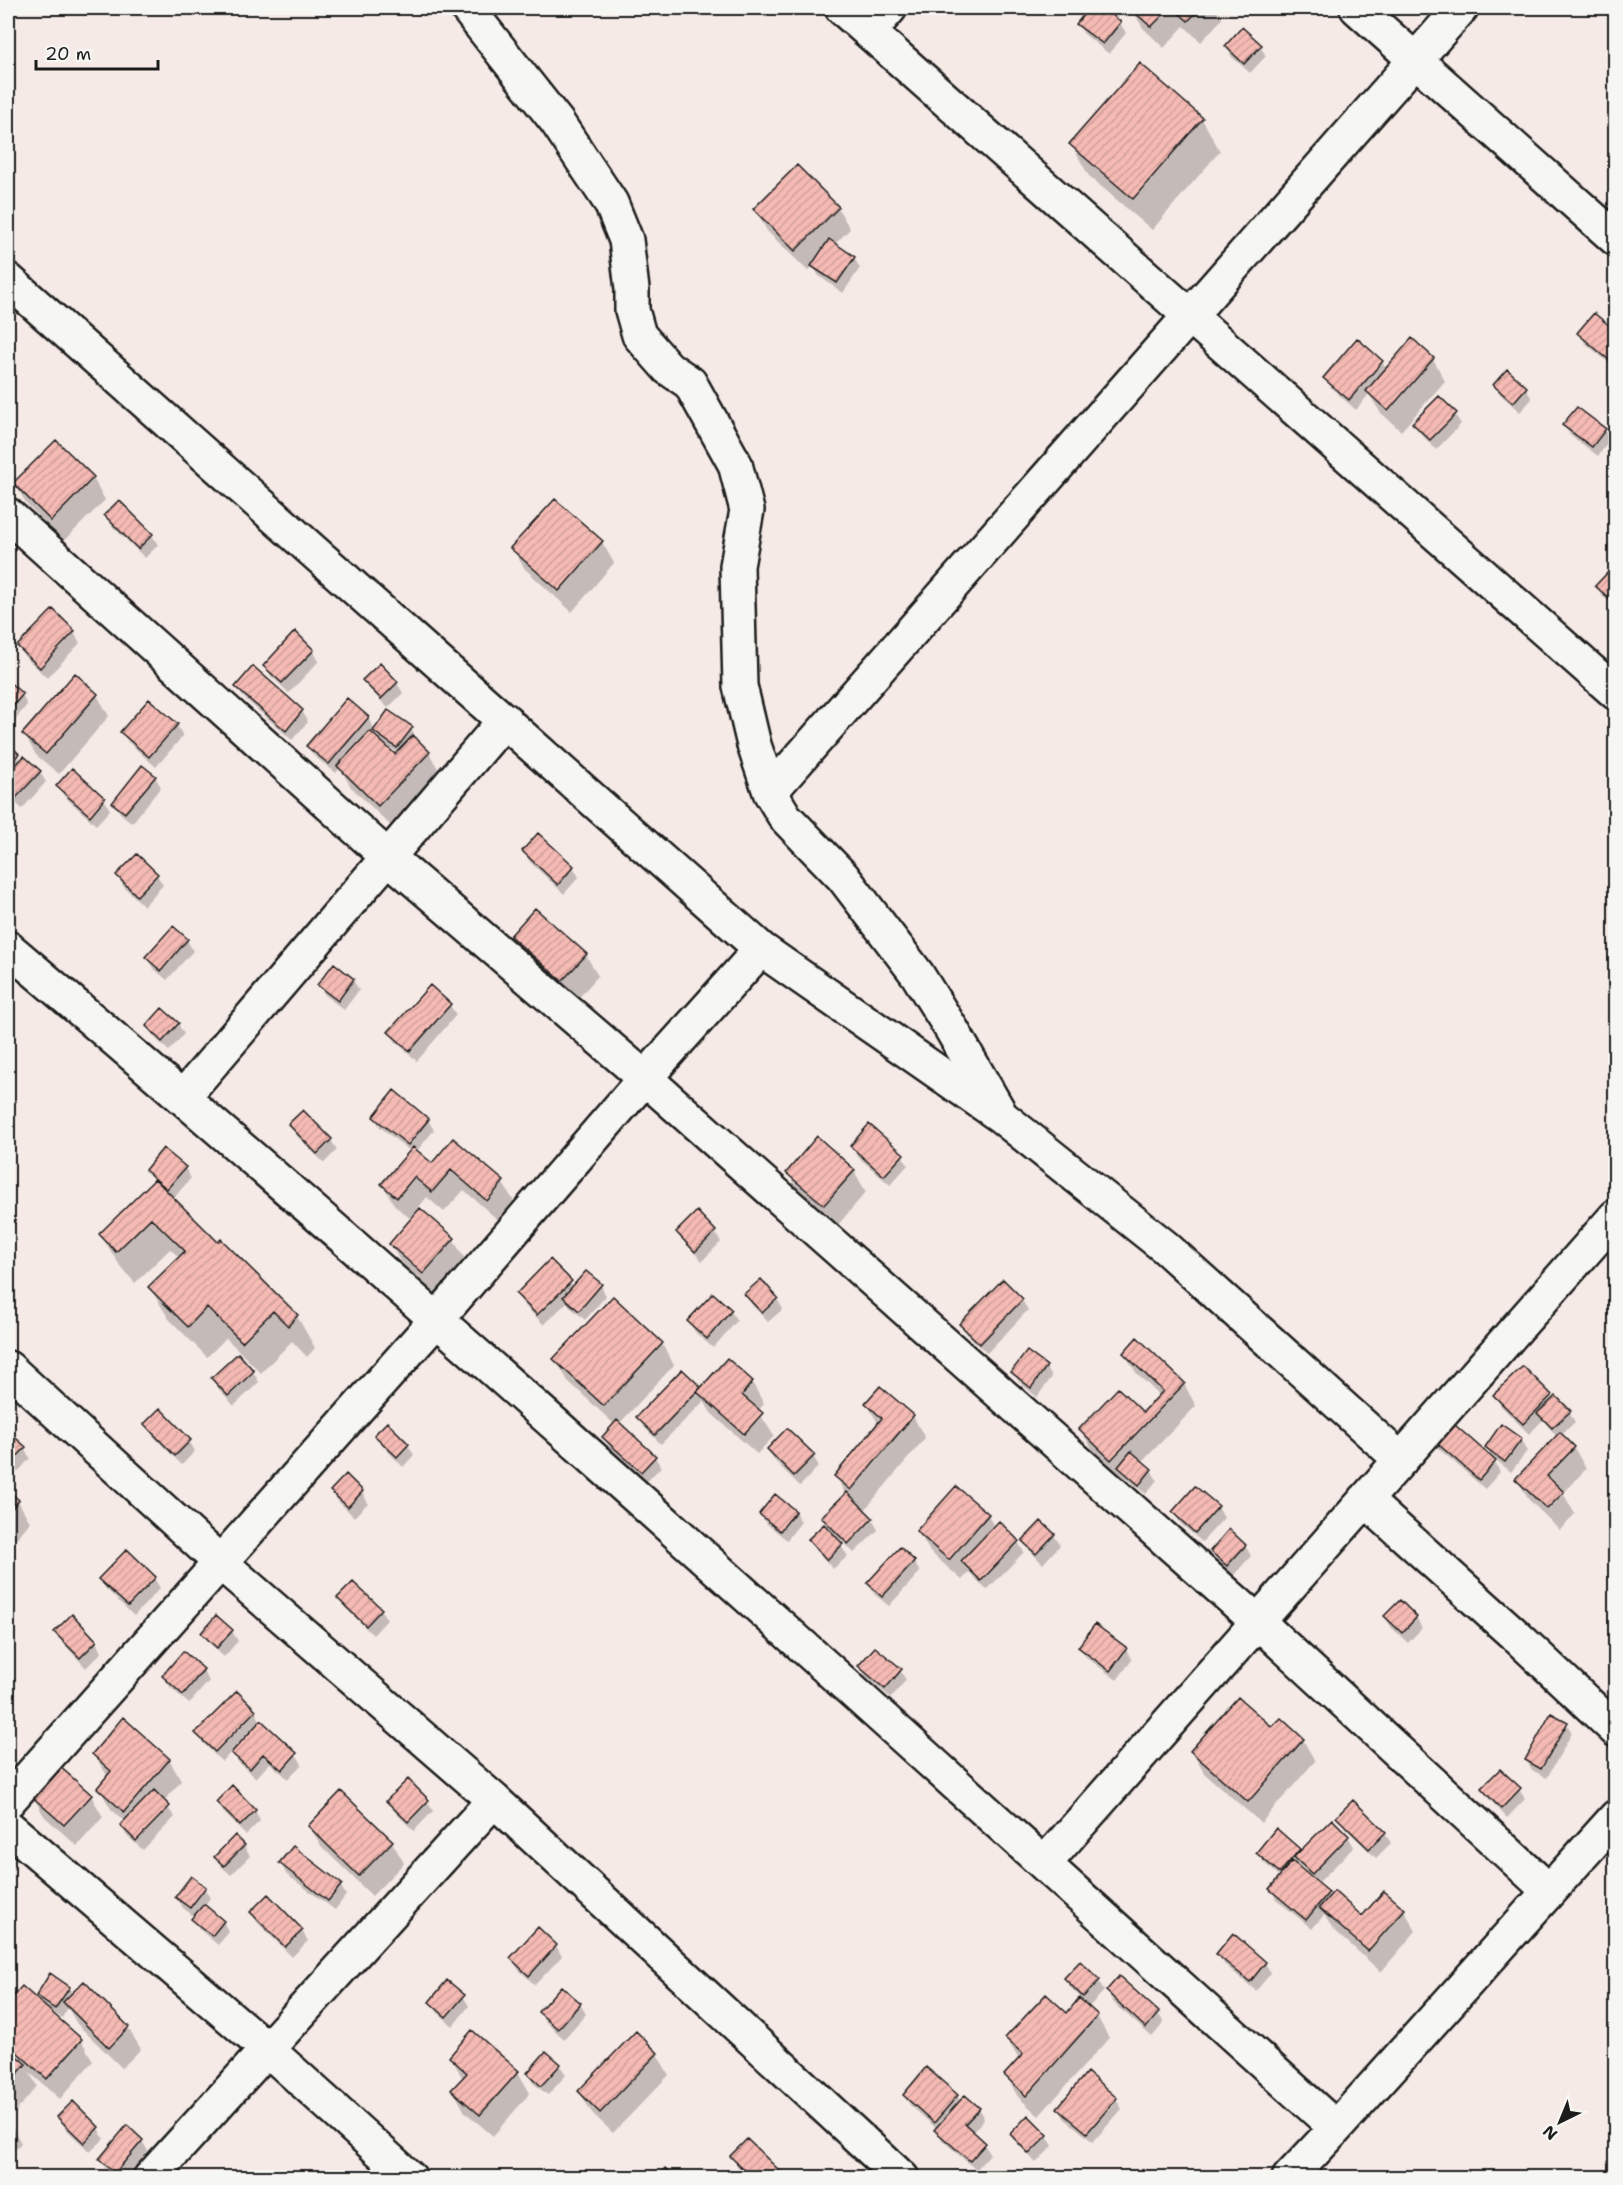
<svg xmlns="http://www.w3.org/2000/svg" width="1623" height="2185" font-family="'Shantell Sans',sans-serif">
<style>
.shadow{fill:#0003;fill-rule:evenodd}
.building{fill:url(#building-hatch);stroke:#1c1c1c;stroke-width:1.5}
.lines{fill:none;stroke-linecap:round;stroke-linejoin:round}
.street-casing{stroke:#1c1c1c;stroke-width:38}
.street{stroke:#f6f6f2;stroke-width:33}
</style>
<defs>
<pattern id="building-hatch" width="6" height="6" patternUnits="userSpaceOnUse" patternTransform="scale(1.5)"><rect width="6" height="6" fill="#f5bab4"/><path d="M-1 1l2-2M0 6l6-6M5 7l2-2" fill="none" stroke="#d19f9a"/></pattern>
</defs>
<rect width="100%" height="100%" fill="#f6eae6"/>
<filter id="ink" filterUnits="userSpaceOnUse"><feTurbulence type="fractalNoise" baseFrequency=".0167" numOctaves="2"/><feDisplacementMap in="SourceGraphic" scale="12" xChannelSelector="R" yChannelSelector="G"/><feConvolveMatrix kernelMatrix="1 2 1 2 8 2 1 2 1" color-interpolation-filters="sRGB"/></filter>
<g filter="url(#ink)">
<path class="shadow" d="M1090,8H1101L1120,23L1126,33L1109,54L1084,34L1078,24Z
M1131,8H1215L1222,19L1201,42L1184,26L1164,48L1143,28Z
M1226,46H1260L1266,56L1250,73L1232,57Z
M1202,119L1220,151L1152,230L1089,176L1071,144Z
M838,208L850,229L834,245L854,258L860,268L843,293L819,276L813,266L808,271L767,231L755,209Z
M1579,333H1616V369L1585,343Z
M1357,341L1382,362L1386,369L1412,341L1433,359L1445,381L1401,431L1380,412L1369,394L1356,410L1331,388L1325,378Z
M1507,371L1526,388L1532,399L1520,412L1501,395L1495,385Z
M1455,414L1461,424L1436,450L1420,433L1414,423Z
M1564,425L1604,430L1610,440L1598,456L1570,435Z
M56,442L93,478L105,500L64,541L27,505L15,483Z
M555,501L602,542L614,563L572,612L525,569L512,548Z
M106,516L152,535L158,545L145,558L112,526Z
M1616,573V607L1603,597L1597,587Z
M53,611L74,632L80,643L47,678L24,656L18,646Z
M313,651L319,661L289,693L271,676L265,666Z
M253,668L302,711L308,722L292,740L243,697L237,687Z
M364,680L397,683L403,693L388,708L370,690Z
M8,683L22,695L27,705L13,722L8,717Z
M97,695L109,716L59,774L36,755L24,734Z
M347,700L368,718L375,730L411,728L417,739L416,740L429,753L441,774L391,826L351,787L340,768L336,773L314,756L308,746ZM374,729L380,741L370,733ZM386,745L398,753L395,756L385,747Z
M177,725L183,736L156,767L128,742L122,732Z
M8,744L21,761L40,772L46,782L22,809L8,795Z
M72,770L104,799L110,810L96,825L64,796L58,786Z
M155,777L161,787L132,823L120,813L114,803Z
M524,852L573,867L579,877L564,894L530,862Z
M157,875L163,885L144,906L123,886L118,876Z
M173,928L187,940L193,951L167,980L153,968L147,958Z
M512,936L586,955L598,976L575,1002L524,957Z
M334,965L353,980L359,990L344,1010L325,995L319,985Z
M450,1005L456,1015L417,1061L396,1042L390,1032Z
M178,1024L184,1034L169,1051L154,1037L148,1027Z
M374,1117L428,1120L434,1130L417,1151L432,1165L502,1182L515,1203L499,1221L464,1190L444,1212L427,1197L410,1218L453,1239L466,1261L436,1295L403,1266L390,1244L412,1220L395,1206L383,1185L411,1152L380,1127Z
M290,1125L331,1140L337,1150L324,1163L296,1135Z
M851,1146L902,1155L908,1165L890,1185L857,1156Z
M185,1168L191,1178L173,1199L218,1245L297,1316L315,1348L307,1357L292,1341L261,1373L226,1338L207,1357L169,1319L150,1288L180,1258L170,1249L135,1283L120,1266L101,1235L154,1182L147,1170Z
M854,1171L866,1192L837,1226L800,1194L788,1173Z
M678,1232H715L721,1242L702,1261L684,1242Z
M570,1282L573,1287L601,1285L606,1296L585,1320L570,1307L567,1302L544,1325L523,1304L517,1294Z
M746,1294L777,1299L783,1309L768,1322L752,1305Z
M1022,1300L1028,1310L987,1353L967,1334L961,1324Z
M731,1311L737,1321L713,1348L695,1332L689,1322Z
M1137,1339L1184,1384L1196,1406L1142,1462L1151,1470L1157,1480L1146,1494L1126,1478L1124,1480L1093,1450L1080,1429L1143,1414L1160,1396L1137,1374L1124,1353Z
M662,1344L674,1365L619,1424L655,1457L661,1467L647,1481L610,1448L604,1438L615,1425L568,1381L555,1359Z
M728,1360L752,1382L764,1404L758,1411L774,1436L757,1454L711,1413L704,1401L661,1444L644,1427L638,1417L682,1371L701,1389Z
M1046,1367L1052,1377L1037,1397L1019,1382L1013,1372Z
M253,1372L259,1382L234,1406L219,1389L213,1378Z
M880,1388L913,1416L925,1438L864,1511L872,1519L878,1530L854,1553L837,1536L835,1538L848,1556L833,1569L816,1550L810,1539L831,1531L823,1518L846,1495L836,1476L879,1425L867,1404Z
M1495,1396H1551L1554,1400L1569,1412L1575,1422L1561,1435L1574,1447L1586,1469L1563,1493L1575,1514L1560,1530L1529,1500L1517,1479L1557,1437L1543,1420L1529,1434L1501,1406Z
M146,1424L189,1441L195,1451L182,1465L152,1435Z
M8,1433L24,1448L30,1458L18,1472L8,1462Z
M376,1435L408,1445L414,1455L403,1467L382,1445Z
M1432,1438L1494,1461L1500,1472L1485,1489L1438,1448Z
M1521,1440L1527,1451L1511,1472L1492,1457L1486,1447Z
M768,1449L813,1456L819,1466L800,1486L774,1460Z
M346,1476L362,1492L368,1503L354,1517L338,1501L332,1491Z
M1195,1488L1218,1507L1224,1518L1202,1542L1180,1523L1174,1512Z
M8,1492L18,1501L30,1522L8,1549Z
M775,1496L795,1512L801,1522L787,1540L767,1524L761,1514Z
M988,1515L995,1528L1018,1542L1024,1552L987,1590L969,1572L962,1580L930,1552L918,1531Z
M1054,1535L1060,1545L1043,1564L1030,1551L1024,1541Z
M1245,1545L1251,1556L1234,1575L1218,1561L1212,1551Z
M914,1562L920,1572L889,1606L874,1594L869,1583Z
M154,1578L160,1588L134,1616L106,1589L100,1579Z
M339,1598L381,1610L387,1620L373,1635L345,1608Z
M1385,1617H1416L1422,1628L1408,1643L1391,1627Z
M232,1631L238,1641L224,1657L209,1643L203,1633Z
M56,1632L96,1642L102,1652L86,1668L62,1642Z
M1080,1647L1126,1649L1132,1660L1117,1680L1086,1657Z
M183,1653L203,1670L209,1681L189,1704L170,1687L164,1676Z
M860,1666L900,1670L906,1680L891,1698L866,1677Z
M237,1693L255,1711L261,1722L296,1754L302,1764L288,1779L270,1763L256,1778L239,1763L232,1751L222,1762L203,1743L197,1733Z
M1566,1723L1572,1733L1547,1778L1532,1770L1526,1760Z
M1272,1729L1303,1740L1315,1761L1261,1823L1204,1773L1192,1751Z
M94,1754L169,1759L181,1781L163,1802L175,1817L143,1850L127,1836L121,1826L125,1822L111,1809L99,1788L108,1777Z
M1483,1789H1519L1525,1799L1507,1818L1489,1799Z
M32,1795L91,1796L103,1817L77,1846L44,1816Z
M388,1801H427L433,1811L414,1831L394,1811Z
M218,1802L255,1810L260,1821L246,1835L223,1812Z
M1338,1817L1385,1833L1391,1843L1376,1858L1344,1827Z
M309,1826L392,1842L404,1863L372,1896L322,1847Z
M1276,1831L1301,1852L1348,1836L1354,1847L1317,1884L1330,1897L1362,1918L1404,1910L1416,1931L1381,1972L1333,1929L1324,1915L1312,1929L1276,1899L1271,1889L1281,1877L1264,1863L1258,1853ZM1301,1866L1309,1874L1308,1876L1298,1868Z
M244,1846L250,1856L231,1875L222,1867L216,1857Z
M281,1863L340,1885L346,1895L335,1910L286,1874Z
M204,1888L210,1898L204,1906L223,1922L229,1932L218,1945L199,1929L193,1919L195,1917L183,1908L177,1897Z
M252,1912L302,1931L308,1941L292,1957L257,1922Z
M1234,1936L1265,1963L1271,1973L1256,1991L1224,1964L1218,1954Z
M556,1946L562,1956L535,1985L518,1969L512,1958Z
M1065,1978L1099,1981L1104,1991L1088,2008L1097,2016L1109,2038L1039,2116L1018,2097L1006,2075L1020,2061L1007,2039L1067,2015L1081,1998L1071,1988Z
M84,1983L128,2028L141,2049L122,2068L77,2024L68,2008L62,2018L54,2013L53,2015L81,2040L93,2061L60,2099L29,2072L37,2086L13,2115L8,2110V2005L22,1988L43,2005L37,1996L69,1988L73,1994Z
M561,1989L580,2004L586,2014L564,2039L546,2022L540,2012Z
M1107,1991L1158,2013L1164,2023L1152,2037L1113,2002Z
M463,1996L469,2006L453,2026L437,2012L431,2002Z
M657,2054L669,2075L613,2133L592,2113L579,2091Z
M451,2057L518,2072L530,2093L493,2136L465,2112L453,2090L463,2079Z
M560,2065L566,2075L548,2095L534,2084L528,2073Z
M904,2095L957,2096L961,2102L979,2109L984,2119L972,2133L984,2144L990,2154L976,2170L942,2140L937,2129L910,2105Z
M1116,2099L1122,2109L1093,2142L1064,2118L1059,2108Z
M73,2103L98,2128L104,2139L90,2152L65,2128L59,2118Z
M8,2120L21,2143L8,2156Z
M1012,2134L1047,2136L1053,2146L1036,2163L1018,2144Z
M142,2141L148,2151L125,2178H116L106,2169L100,2159Z
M747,2141L780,2173L782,2178H749L738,2167L732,2156Z"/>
<path class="building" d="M1089,8H1103L1121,22L1103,44L1076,24Z
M1130,8H1170L1151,27Z
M1173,8H1201L1188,21Z
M1242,27L1262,45L1244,64L1225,46Z
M1140,63L1203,118L1133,199L1069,144Z
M797,165L839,207L795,251L753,209Z
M829,239L855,257L837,283L811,266Z
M1594,313L1616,331V366L1577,333Z
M1357,338L1383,361L1349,400L1323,378Z
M1412,338L1434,358L1388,411L1366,391Z
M1507,369L1527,387L1513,403L1493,385Z
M1439,396L1457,413L1430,440L1412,423Z
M1577,407L1606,429L1592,447L1562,425Z
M56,440L94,477L51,521L13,483Z
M555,499L603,541L559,591L510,548Z
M119,500L153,534L138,549L104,515Z
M1612,568L1616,571V604L1595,586Z
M53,609L75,631L40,668L17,646Z
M295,631L314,650L282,683L263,666Z
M380,663L398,682L381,699L362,680Z
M253,666L303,710L286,731L235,687Z
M75,673L98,694L46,754L22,734Z
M8,681L23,694L8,712Z
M347,698L369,717L329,764L306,746Z
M149,699L178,724L149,757L120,732Z
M388,710L413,727L397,748L373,731Z
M370,731L395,754L413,735L430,752L378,806L337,766Z
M8,742L19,754L8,765Z
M24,756L41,771L15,799L8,792V774Z
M142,765L156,776L125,813L112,803Z
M72,768L105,798L90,816L56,786Z
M538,833L574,866L558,885L522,851Z
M137,854L158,874L137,896L116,875Z
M535,908L587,954L562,981L510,936Z
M173,926L188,939L161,971L145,957Z
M334,963L354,979L338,1001L317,985Z
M430,985L451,1004L410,1051L388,1032Z
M162,1008L179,1023L162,1042L146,1026Z
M394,1090L429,1119L408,1145L373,1117Z
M303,1110L332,1139L317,1154L288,1124Z
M869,1124L904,1154L884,1176L850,1146Z
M817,1136L855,1170L824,1205L786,1173Z
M453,1138L504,1181L487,1201L451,1170L432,1192L414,1177L397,1198L381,1184L413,1147L432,1163Z
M163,1148L186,1167L167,1189L145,1170Z
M155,1179L218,1242L221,1239L298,1315L288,1326L273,1311L242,1342L207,1307L188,1327L148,1287L185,1251L151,1218L116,1252L99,1234Z
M420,1208L455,1238L423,1274L389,1244Z
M697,1211L716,1231L695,1252L676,1232Z
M550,1259L572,1281L537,1315L516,1294Z
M586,1271L602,1284L579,1311L563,1297Z
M761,1279L778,1298L762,1313L744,1294Z
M1003,1279L1023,1299L980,1344L959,1324Z
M713,1293L732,1310L707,1339L687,1321Z
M613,1296L663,1343L604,1406L553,1359Z
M1137,1337L1185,1383L1111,1460L1079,1429L1118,1388L1143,1412L1163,1391L1123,1353Z
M1027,1351L1047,1366L1031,1388L1011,1372Z
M238,1353L254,1371L228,1396L211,1378Z
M727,1358L753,1381L742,1395L763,1413L744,1434L697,1392Z
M1523,1366L1552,1395L1523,1424L1493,1395Z
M682,1369L701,1387L655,1435L636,1417Z
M880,1386L914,1415L851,1490L834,1476L882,1418L865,1403Z
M1556,1396L1571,1411L1552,1428L1537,1413Z
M160,1408L191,1440L175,1456L144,1424Z
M1447,1418L1496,1461L1479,1480L1430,1437Z
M617,1420L656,1456L641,1472L602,1437Z
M387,1422L409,1444L397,1457L374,1435Z
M1501,1424L1522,1439L1505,1462L1485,1447Z
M787,1428L815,1455L794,1476L767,1449Z
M8,1431L26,1447L12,1462L8,1459Z
M1560,1432L1575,1447L1547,1476L1564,1492L1547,1509L1515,1479Z
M1131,1451L1152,1469L1139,1485L1118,1467Z
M346,1474L363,1491L348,1507L330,1491Z
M956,1486L989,1514L949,1560L916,1531Z
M1195,1486L1219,1506L1195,1533L1172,1512Z
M8,1490L19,1500L8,1513Z
M847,1492L873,1518L848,1544L821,1517Z
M775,1494L796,1511L780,1531L759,1514Z
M999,1521L1019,1541L981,1581L961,1561Z
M1041,1521L1055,1534L1036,1554L1022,1541Z
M824,1524L843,1544L827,1560L808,1539Z
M1229,1529L1246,1545L1227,1566L1210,1551Z
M900,1547L915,1561L882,1597L867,1583Z
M127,1549L156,1577L128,1606L98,1579Z
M353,1582L382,1609L366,1626L337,1598Z
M1400,1600L1417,1617L1402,1633L1384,1616Z
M72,1614L97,1641L80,1658L54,1632Z
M216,1615L233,1630L217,1648L201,1633Z
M1095,1624L1127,1648L1110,1671L1078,1647Z
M875,1647L902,1669L885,1689L858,1666Z
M183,1651L204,1669L183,1695L162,1676Z
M237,1691L256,1710L215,1752L195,1733Z
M1238,1697L1272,1727L1281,1718L1304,1739L1248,1802L1190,1751Z
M1551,1713L1568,1722L1541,1769L1525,1760Z
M123,1717L170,1759L124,1812L97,1788L111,1771L92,1754Z
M261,1720L297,1753L282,1770L263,1754L250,1769L231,1753Z
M58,1765L92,1795L64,1825L30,1795Z
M1500,1769L1521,1788L1501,1809L1481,1788Z
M408,1779L429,1800L408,1822L386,1801Z
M232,1785L256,1810L240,1826L216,1802Z
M154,1790L170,1806L136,1841L120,1825Z
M341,1791L393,1841L359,1876L308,1826Z
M1353,1800L1386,1832L1369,1849L1336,1817Z
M1332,1819L1349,1836L1312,1874L1294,1857Z
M1276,1828L1300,1849L1280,1873L1256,1853Z
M235,1835L245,1845L224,1866L214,1857Z
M293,1846L342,1884L328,1901L279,1863Z
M1292,1861L1329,1892L1306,1920L1269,1889Z
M191,1876L206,1887L190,1908L175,1897Z
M1334,1891L1362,1916L1384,1891L1405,1909L1368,1951L1319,1908Z
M268,1894L303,1930L285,1947L250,1912Z
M204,1904L224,1921L212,1936L191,1919Z
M538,1927L557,1945L529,1976L510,1958Z
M1233,1933L1266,1962L1250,1982L1216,1954Z
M1080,1961L1100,1980L1083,1997L1064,1978Z
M50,1973L70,1987L55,2009L36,1996Z
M1119,1976L1159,2012L1146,2028L1106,1991Z
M447,1980L465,1995L446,2017L429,2002Z
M84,1981L129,2027L109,2048L63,2002Z
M22,1986L82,2039L47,2079L8,2044V2002Z
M561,1986L581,2003L558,2029L538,2012Z
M1046,1994L1067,2013L1079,1998L1098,2015L1026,2096L1004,2075L1023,2054L1005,2038Z
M472,2030L519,2071L480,2115L451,2090L467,2073L449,2057Z
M636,2031L658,2053L600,2113L578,2091Z
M8,2049L26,2064L8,2085Z
M546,2051L561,2064L541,2086L527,2073Z
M926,2067L958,2095L934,2123L903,2095Z
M1087,2072L1117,2098L1087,2133L1057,2108Z
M965,2095L980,2108L965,2124L986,2143L970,2161L934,2130Z
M73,2101L99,2127L84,2143L57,2117Z
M1028,2115L1048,2135L1029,2154L1010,2134Z
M127,2125L143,2140L115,2173L99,2159Z
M747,2139L781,2172L776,2178H752L730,2156Z
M665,2168L677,2178H657Z"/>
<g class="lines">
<g class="street-casing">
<path id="street" d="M467,8L557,122L611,203L626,240L632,289V310L639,335L668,368L690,383L735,464L747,510L737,566L740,686L754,745L770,792L785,817L843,877L917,974L952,1030L998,1110
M842,8L1616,693
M1357,8L1616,239
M869,32L890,8
M8,280L761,949L1002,1117L1165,1247L1401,1460
M8,515L389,858L645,1078L1256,1620L1549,1891
M770,792L1461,8
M8,948C459,1331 897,1731 1336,2128
M183,1097L505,720
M8,1368L221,1563L494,1800L902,2178
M1365,1500L1514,1634L1616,1730
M8,1801L437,1319L645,1078L761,949
M8,1827L266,2048L410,2178
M1044,1864C1233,1647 1425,1432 1616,1216
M150,2178L494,1800
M1289,2178L1336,2128L1616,1817"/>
</g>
<use href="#street" class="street"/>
</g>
</g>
<rect width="1623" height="2185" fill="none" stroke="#f6f6f2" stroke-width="30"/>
<rect x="15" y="15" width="1593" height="2155" fill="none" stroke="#1c1c1c" stroke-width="2" filter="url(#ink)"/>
<g transform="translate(1560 2122) rotate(223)" stroke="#f6f6f2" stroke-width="4.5" paint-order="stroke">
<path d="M0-4.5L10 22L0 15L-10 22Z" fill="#1c1c1c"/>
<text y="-9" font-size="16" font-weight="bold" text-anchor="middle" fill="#1c1c1c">N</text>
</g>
<path d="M36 60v9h122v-9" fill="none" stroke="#1c1c1c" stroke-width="3"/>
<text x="45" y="60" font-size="18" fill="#1c1c1c" stroke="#f6f6f2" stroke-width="4.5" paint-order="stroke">20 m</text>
</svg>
